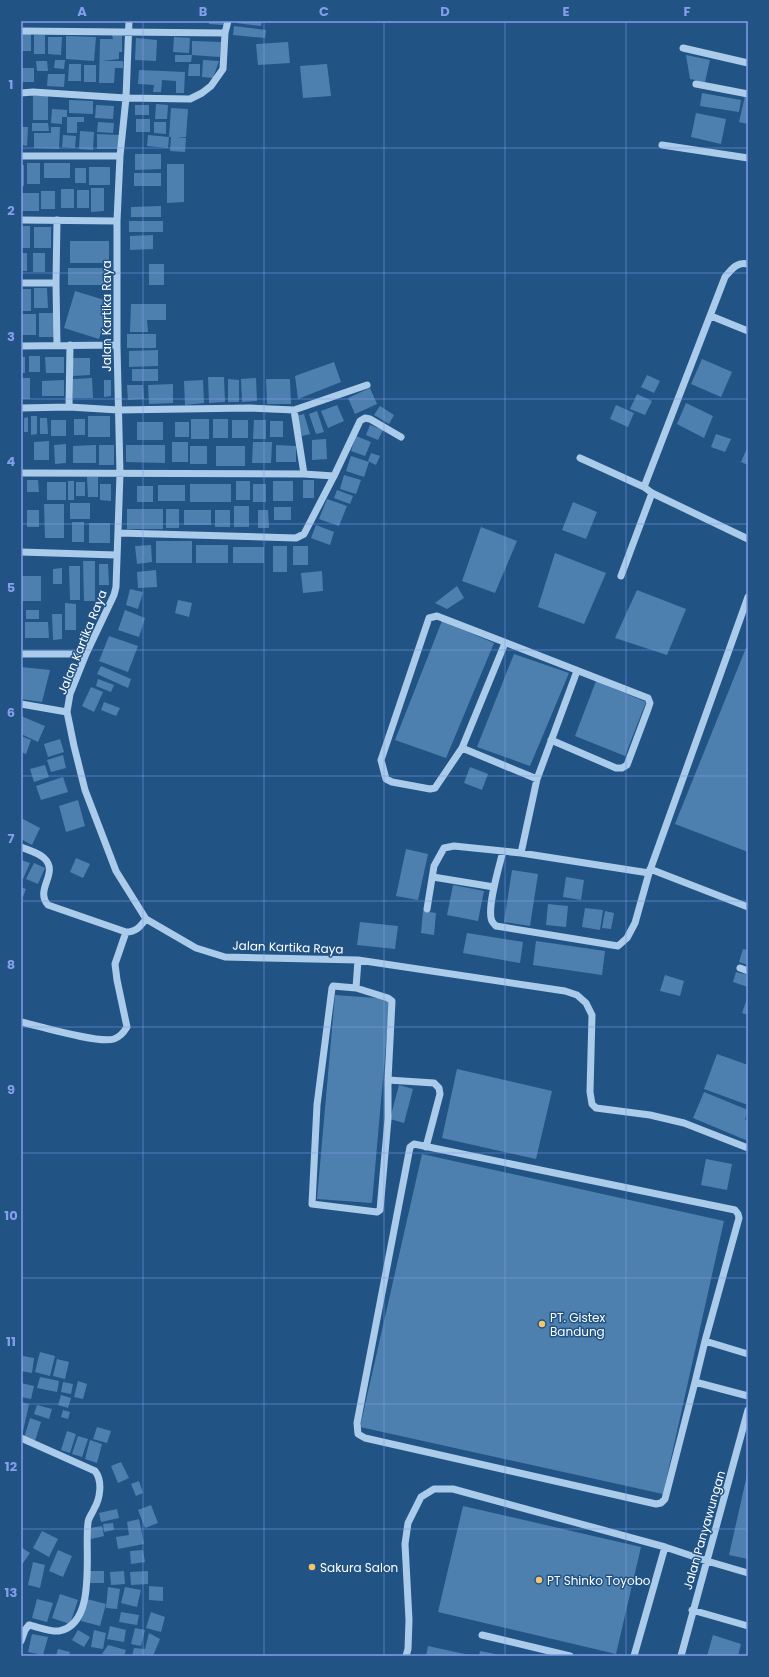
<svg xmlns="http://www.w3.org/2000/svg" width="769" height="1677" font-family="Poppins,sans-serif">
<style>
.building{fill:#4e80af}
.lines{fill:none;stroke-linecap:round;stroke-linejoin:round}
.minor{stroke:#aacbe9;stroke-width:7}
.grid{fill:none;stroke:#839eea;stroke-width:1;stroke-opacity:0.55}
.poi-dot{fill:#f5c46b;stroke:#215385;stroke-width:1.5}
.labels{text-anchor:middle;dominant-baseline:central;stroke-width:3;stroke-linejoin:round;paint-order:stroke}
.street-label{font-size:12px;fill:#fff;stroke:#215385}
.poi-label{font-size:12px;fill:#fff;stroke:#215385;text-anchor:start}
.neatline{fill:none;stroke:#839eea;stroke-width:1.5}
.grid-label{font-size:13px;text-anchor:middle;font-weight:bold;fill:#839eea}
</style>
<rect width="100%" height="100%" fill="#215385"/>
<path class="building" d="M209,21H225L224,25L209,24Z
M236,21H262L261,26L236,23Z
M234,26L266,30L265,38L233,35Z
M21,34H31V51H21Z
M34,35H45V54H34Z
M112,35H122V52H119V59L102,61H123V68H115L114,83H99L100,39H113Z
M66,36L96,37L94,61L66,59Z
M48,37H62L61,55L48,54Z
M174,37L190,38L189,53L173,52Z
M136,38L157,40L156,61L135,60Z
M192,41L221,42L220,57L192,55Z
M288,42L290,63L258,65L256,44Z
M175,55H192L191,62H175Z
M686,55L710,60L705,82L690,79Z
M55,60H65L64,69L54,68Z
M203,60L219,61L213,78L202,77Z
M36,61H47L48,71H37Z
M69,64H81V81H68Z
M189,64H200V76H188Z
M327,64L331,96L303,98L300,66Z
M84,65H96V82H84Z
M21,68H34V82H21Z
M139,70L185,72L184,93H176V81L162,80L161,92H153L154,85L138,84Z
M48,74H65L64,87L47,86Z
M702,93L741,100L739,112L700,106Z
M33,96H48V120H33Z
M745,96L748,97V124L739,122Z
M69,100L93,101V114L69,113Z
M156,104L168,105L167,119H155Z
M96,105L114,106L113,119L95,118Z
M135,105H149V115H135Z
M171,108L188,109L186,137H177L186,138L185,152L170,151L171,137H169Z
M52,109L67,110V117H62V124L51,123Z
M696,113L726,119L721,144L691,137Z
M67,117H84V122H77V133H67Z
M136,119H150V132H136Z
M98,122L114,123L113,133L97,132Z
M154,122H166V134L154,133Z
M32,123H48L49,131H32Z
M21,127H28L27,146L21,145Z
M51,127H60L59,149L34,148V133H51Z
M80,131L94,132L93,150L79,149Z
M97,134L119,135V149H97Z
M63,135L76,136L75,148L62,147Z
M148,135L169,137L168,148L147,146Z
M135,154H161V169L135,170Z
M27,163H40V184H27Z
M44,163H70V178H44Z
M167,164H184V202L167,203Z
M21,165H24V186H21Z
M89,167H110V185H89Z
M75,168H86V183H75Z
M134,173H161V186H134Z
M91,188H104V211L91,212Z
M61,189H74V208H61Z
M77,190H89V208H77Z
M41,191H55V209H41Z
M21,193H39V211H21Z
M161,206V217H131V207Z
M129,221H163V232H129Z
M21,226H30V248H21Z
M34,227H51V248H34Z
M153,235V249L130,250V236Z
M70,241H109V263H70Z
M21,253H27V271H21Z
M33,253H45V272H33Z
M149,264H164V285H149Z
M68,268H109V285H68Z
M34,288H47L48,308H34Z
M21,289H31V311H21Z
M75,291L111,302L99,339L64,328Z
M131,304H166V320H147L148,332H130Z
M39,313H55V337H39Z
M21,314H36V335H21Z
M127,334H156V348H127Z
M158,350V366L129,367V351Z
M29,356H40V372H29Z
M21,357H25V373H21Z
M45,357H64V373H46Z
M73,358H90V375L73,376Z
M702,359L732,372L721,397L691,384Z
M334,362L341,382L298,399L295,376Z
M132,369H158V381H132Z
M647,375L660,381L654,393L641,387Z
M208,377H224L225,402L209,403Z
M21,378H30V399H21Z
M92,378L93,398H73V379Z
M256,378L257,401L242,402L241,379Z
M228,379L239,380V402H228Z
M266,379H290L291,404H267Z
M64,380V396H42V381Z
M104,380H111V396L104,397Z
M203,380L204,403L185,405L184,381Z
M173,384V403L149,404L148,385Z
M127,385H143L144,399L128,400Z
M370,388L377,404L355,414L348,398Z
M637,394L652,401L645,415L630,409Z
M686,403L713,416L704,438L677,424Z
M337,405L344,421L328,428L321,411Z
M616,405L634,413L628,427L610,419Z
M380,406L394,415L389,424L374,415Z
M317,411L324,432L316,434L309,414Z
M304,414L310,434L302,436L296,416Z
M31,416H37V434L31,435Z
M88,416H110V437H88Z
M28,417V432H24V418Z
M40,418H47L48,434H40Z
M74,419H85V435H74Z
M191,419H209V439H191Z
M213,419H228V438H213Z
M51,420H66V436H51Z
M232,420H248V438H232Z
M254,420H266V439H253Z
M270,421H283V437H270Z
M137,422H163V440H137Z
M175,422H189V437H175Z
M370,425L383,430L378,440L366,435Z
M716,434L731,439L725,452L711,447Z
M356,436L371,442L365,456L351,451Z
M326,439L327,459L312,460V440Z
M49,441V460H34V442Z
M172,442H188V462H172Z
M253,442H272L271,463H252Z
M66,444V463L55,464L54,445Z
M96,445V463H73V446Z
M99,445H114V465H99Z
M126,445H165V463L126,462Z
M276,445L296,446V462H276Z
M190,446H207V464H190Z
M216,446H245V466H216Z
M748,446V465L741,462Z
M371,453L380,456L376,465L368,461Z
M351,456L369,462L364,477L346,471Z
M344,475L361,480L356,494L340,489Z
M87,477H98V497H88Z
M27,480H38L39,492H27Z
M303,480H314V498H303Z
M68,481H74V500H68Z
M236,481H250V500H236Z
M273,481H293V501H273Z
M47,482H66V500H47Z
M76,482H85V496H76Z
M100,484H111V501L100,500Z
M190,484H231V502H190Z
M253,484H266V502H253Z
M158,485H185V501H158Z
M137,486H153V502H137Z
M337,490L353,496L350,504L334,498Z
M327,499L347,506L339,526L319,519Z
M573,502L597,512L586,539L562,530Z
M70,503H90V519H70Z
M44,504H64V538H45Z
M234,506H249V527H234Z
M274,507H291V520H274Z
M127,509H163V529H127Z
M166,509H179V528H166Z
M27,510H39V527H27Z
M184,510H211V525H184Z
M215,510H230V527H215Z
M258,510H268L269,528H258Z
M72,522H84V542H72Z
M89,523H110V543H89Z
M316,525L334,532L330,545L311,538Z
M481,527L517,541L495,593L462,581Z
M156,541H192V563H156Z
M151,545L152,562L137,564L135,546Z
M196,545H228V563H196Z
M273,546H287V572H273Z
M293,546H308V565H293Z
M233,547H264V563H233Z
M555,553L606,573L584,624L538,607Z
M83,561H95V601H84Z
M99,564H108L109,585H99Z
M69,566H80V600H70Z
M62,568V584H53V569Z
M156,570L157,587L138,588L137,572Z
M322,571L323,591L303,593L301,573Z
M21,576H41V601H21Z
M457,586L464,598L447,609L435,603Z
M130,589L143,592L138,609L126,605Z
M637,590L686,609L667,655L615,638Z
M178,600L192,603L189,617L175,613Z
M65,603L76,604V630H65Z
M26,610H39V619H26Z
M125,610L145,618L139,637L118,630Z
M52,614H62V639L53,640Z
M442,621L494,643L446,758L395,740Z
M25,622H48L49,638H25Z
M109,636L138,646L128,672L99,661Z
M748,643V852L675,824Z
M514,654L569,673L530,766L477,747Z
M101,666L131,679L128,688L97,674Z
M21,667L50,670L42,702L21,699Z
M98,679L114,685L111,692L96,686Z
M596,681L646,702L625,756L575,736Z
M91,687L103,692L94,712L82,706Z
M104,702L120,708L116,716L101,710Z
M21,716L45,726L38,742L21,734Z
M21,736L31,740L26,754L21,752Z
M60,739L64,752L48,757L44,744Z
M63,755L66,768L51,772L47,760Z
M45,765L49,777L34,782L30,769Z
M470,767L488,774L482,790L464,783Z
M63,777L68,792L41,800L36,786Z
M78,800L85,826L66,832L59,806Z
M21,818L40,828L32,845L21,839Z
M406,849L428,854L418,900L396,896Z
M76,858L90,864L83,878L70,872Z
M21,860L30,863L23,879L21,878Z
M34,863L45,868L38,884L26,879Z
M512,870L538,874L530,926L504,922Z
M566,877L584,880L581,900L563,897Z
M453,885L484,891L478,921L447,915Z
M21,887L26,889L21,902Z
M548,904L568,906L566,927L546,925Z
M585,908L603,910L600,930L582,927Z
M423,911L436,913L434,935L421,933Z
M605,911L614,913L611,929L602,928Z
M360,922L398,926L395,949L357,945Z
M467,933L523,942L520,963L463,953Z
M536,941L605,951L602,975L533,965Z
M743,949L748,950V965L739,962Z
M736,972L748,975V987L733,982Z
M665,975L684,981L680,996L660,991Z
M335,995L390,999L372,1203L317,1199Z
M748,996V1015L742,1013Z
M717,1054L748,1065V1105L704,1089Z
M457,1069L552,1091L536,1159L442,1138Z
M399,1085L413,1089L404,1123L390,1119Z
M704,1092L748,1110L745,1120L748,1121V1141L693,1118Z
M422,1154L724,1221L663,1494L360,1427Z
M706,1159L732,1164L727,1190L701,1185Z
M40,1352L55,1356L50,1376L35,1372Z
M23,1356L34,1358L32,1373L21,1371Z
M57,1359L69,1362L65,1379L53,1376Z
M40,1377L59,1381L57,1392L37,1388Z
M78,1381L87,1384L83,1399L74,1397Z
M63,1382L73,1384L71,1394L61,1392Z
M21,1383L34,1386L31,1399L21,1397Z
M61,1395L71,1398L68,1408L58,1405Z
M21,1402L29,1404L22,1436H21Z
M37,1405L52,1409L49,1419L34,1414Z
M63,1410L70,1412L68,1419L61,1417Z
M30,1418L41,1422L35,1441L24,1438Z
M97,1427L111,1431L107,1443L93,1439Z
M67,1431L76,1434L70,1453L61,1450Z
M78,1436L88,1439L82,1457L72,1454Z
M90,1440L102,1444L97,1463L85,1459Z
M121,1462L129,1478L118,1483L111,1466Z
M747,1475H748V1559L729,1555Z
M139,1481L143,1493L136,1496L131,1484Z
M151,1505L158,1523L145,1528L138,1510Z
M463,1506L641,1547L616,1654L438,1612Z
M117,1509L119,1518L101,1522L99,1513Z
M139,1519L144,1544L118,1549L116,1537L129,1535L127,1522Z
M113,1523L114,1530L104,1532L103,1524Z
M102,1526L104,1536L91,1539L90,1528Z
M42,1531L58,1539L49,1557L33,1548Z
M21,1547L30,1553L21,1566Z
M58,1550L72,1556L63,1577L49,1571Z
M143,1550L145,1562L131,1564L130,1551Z
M33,1562L45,1565L40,1588L28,1585Z
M90,1571H104V1583H90Z
M124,1571L125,1584L111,1585L110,1572Z
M148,1571V1584L131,1585L130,1572Z
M149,1586L163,1587V1601L149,1600Z
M108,1587L120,1589L117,1609L106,1608Z
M125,1587L141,1590L137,1607L121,1603Z
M60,1594L78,1600L70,1624L52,1618Z
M37,1599L53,1603L47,1622L32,1618Z
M87,1599L106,1604L100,1626L81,1621Z
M121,1612L139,1615L137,1625L119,1622Z
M151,1612L165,1617L161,1632L146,1628Z
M110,1626L126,1630L124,1642L107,1639Z
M135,1628L145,1630L141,1646L131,1644Z
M78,1630L90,1637L84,1647L72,1640Z
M94,1630L106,1633L103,1649L91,1647Z
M149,1633L160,1639L153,1656H132L134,1648L145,1649Z
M32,1634L48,1637L43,1655L28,1652Z
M713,1635L741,1644L738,1656H707Z
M108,1645L126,1650L124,1656L102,1654Z
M428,1646L469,1655V1656H426Z
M58,1649L70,1652L69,1656H56Z
M480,1651L500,1655V1656H479Z"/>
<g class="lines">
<path class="minor" d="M129,21L126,98L120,156L117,221V345L120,474L116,587L114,595L86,654L70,694L67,712L74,746L85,790L116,871L146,919L196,948L225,957L358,960L565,991L577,995L586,1003L592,1015L590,1092L592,1104L596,1108L650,1115L684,1123L748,1148
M21,31L225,33
M683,48L748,63
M696,84L748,94
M21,93L33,92L126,98L190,99L202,93L211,86L223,69L225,33L228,21
M662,145L748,158
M21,156H120
M21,220L117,221
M21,283H56L57,345
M56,283L57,220
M711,316L748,331
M21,346L117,345
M69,407L70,345
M21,408L69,407L118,410L249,408L294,410L304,474
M294,410L367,385
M580,458L644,487L652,493L748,539
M21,473L304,474L334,476
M644,487L725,277C731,270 737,261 748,264
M119,533L296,538L304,534L334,476L360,421L365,418L370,419L401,437
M21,552L116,555
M621,576L652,493
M505,643L462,748L537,779
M21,654H86
M21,704L67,712
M462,748L435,788L430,789L392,782L386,779L381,760L429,618L437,616L648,698L650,703L648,709L627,765L622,768H616L551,740
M21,847C28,850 39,853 44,858C60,873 34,889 48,905L126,932C136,932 140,927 146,919
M503,851C500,864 486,909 492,921C492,922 495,925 496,926L618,946L627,938L635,923L649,873
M521,853L537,779L577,671
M650,869L748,907
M433,877L494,887
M427,909L434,866L444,848L454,846L521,853L649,873L748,597
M358,960L356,988L388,998L392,1001L388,1080L434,1083L439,1088L440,1094L426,1147
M740,968L748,971
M356,988L333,986L332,988L317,1105L312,1204L377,1212L380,1210L388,1119V1080
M21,1022C39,1026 98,1044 114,1039C120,1037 124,1032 127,1027L117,980L115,964L126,932
M705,1341L748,1354
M695,1382L705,1341L739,1218L738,1214L735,1210L414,1144L410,1147L357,1423L358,1434L365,1438L656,1504L661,1503L665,1499L695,1382L748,1396
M21,1438L95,1471C103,1481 100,1499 94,1509C92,1514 88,1518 88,1523C84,1550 98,1624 59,1631C51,1632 38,1627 29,1625L25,1630L21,1641
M665,1547L707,1561L748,1573
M692,1610L748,1626
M482,1635L570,1656
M406,1656L408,1649L409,1620L405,1544L408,1523L421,1497L434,1489H453L665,1547L634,1656
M681,1656L748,1410"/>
</g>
<path class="grid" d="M143,21V1656M264,21V1656M384,21V1656M505,21V1656M626,21V1656M21,148H748M21,273H748M21,399H748M21,524H748M21,650H748M21,776H748M21,901H748M21,1027H748M21,1153H748M21,1278H748M21,1404H748M21,1529H748"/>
<g class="poi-dot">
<circle cx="542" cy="1324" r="4"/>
<circle cx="312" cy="1567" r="4"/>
<circle cx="539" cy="1580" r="4"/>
</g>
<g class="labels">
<g class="street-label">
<text transform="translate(106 316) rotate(-90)">Jalan Kartika Raya</text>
<text transform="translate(82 642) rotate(-68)">Jalan Kartika Raya</text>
<text transform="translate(288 947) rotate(2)">Jalan Kartika Raya</text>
<text transform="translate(704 1530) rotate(-74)">Jalan Panyawungan</text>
</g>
<g class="poi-label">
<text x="550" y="1317">PT. Gistex<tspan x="550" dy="14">Bandung</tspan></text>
<text x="320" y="1567">Sakura Salon</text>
<text x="547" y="1580">PT Shinko Toyobo</text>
</g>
</g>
<rect width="769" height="1677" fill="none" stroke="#215385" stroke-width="44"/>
<rect x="22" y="22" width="725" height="1633" class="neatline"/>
<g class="grid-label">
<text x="82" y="16">A</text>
<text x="203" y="16">B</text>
<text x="324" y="16">C</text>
<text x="445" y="16">D</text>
<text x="566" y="16">E</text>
<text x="687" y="16">F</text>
<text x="11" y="89">1</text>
<text x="11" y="215">2</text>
<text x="11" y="341">3</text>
<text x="11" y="466">4</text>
<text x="11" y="592">5</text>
<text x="11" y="717">6</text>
<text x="11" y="843">7</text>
<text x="11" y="969">8</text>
<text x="11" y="1094">9</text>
<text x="11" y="1220">10</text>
<text x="11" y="1346">11</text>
<text x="11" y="1471">12</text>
<text x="11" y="1597">13</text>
</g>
</svg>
